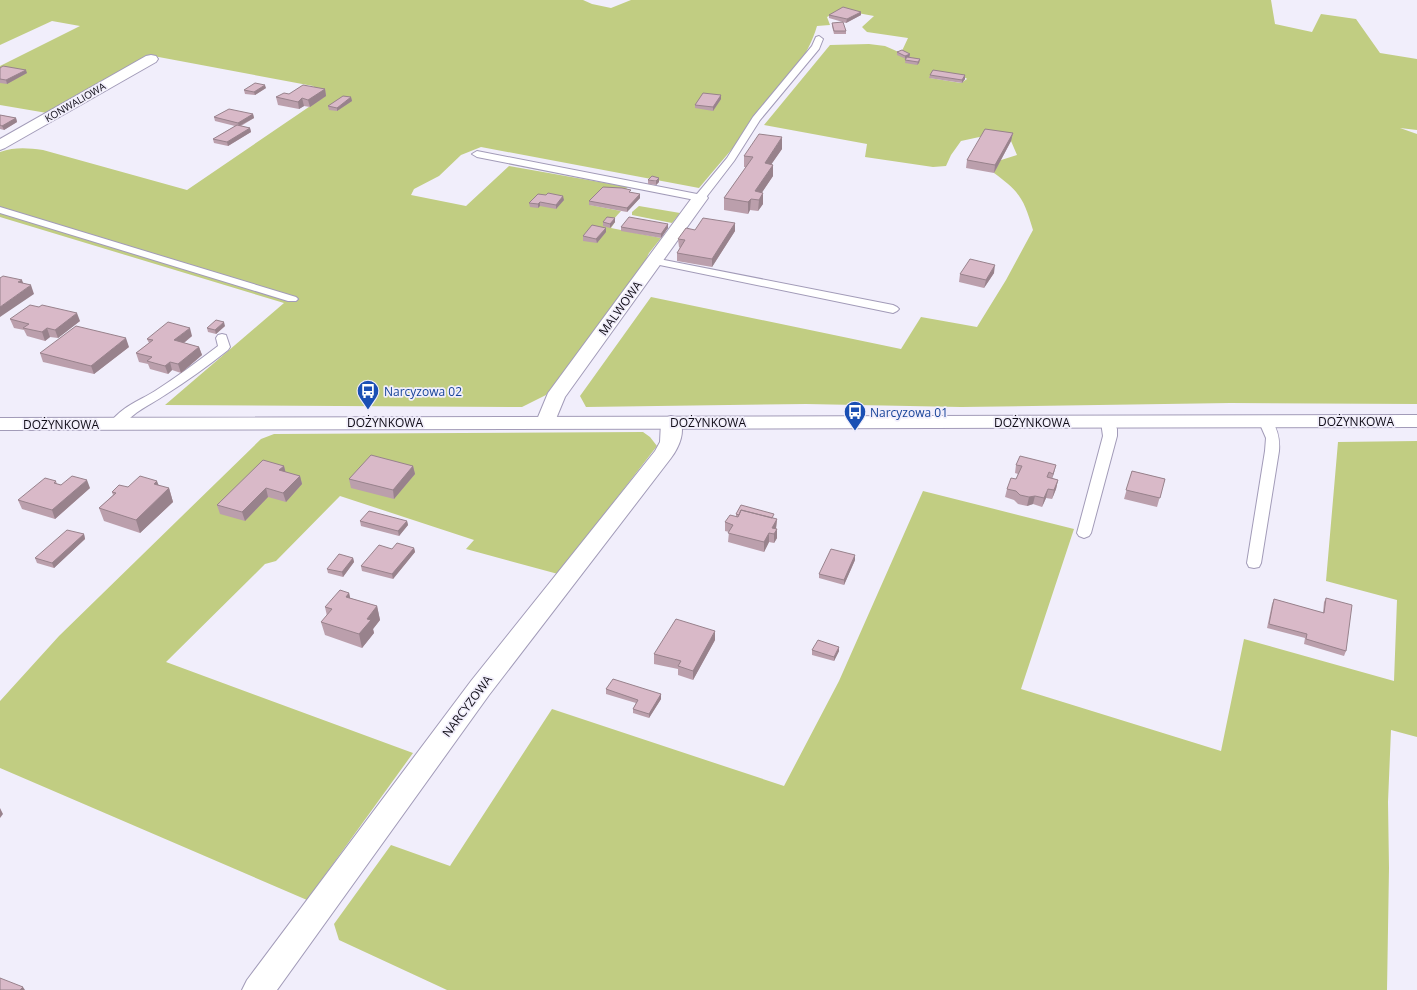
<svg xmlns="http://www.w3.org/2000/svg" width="1417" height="990" font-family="'Open Sans',sans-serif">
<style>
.green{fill:#c1cd82;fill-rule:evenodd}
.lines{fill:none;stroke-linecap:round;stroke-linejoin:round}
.lane-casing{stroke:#a29bb8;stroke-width:2}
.street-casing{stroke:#a29bb8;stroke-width:2}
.secondary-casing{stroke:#a29bb8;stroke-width:2}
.lane{fill:#fff;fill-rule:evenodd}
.street{fill:#fff;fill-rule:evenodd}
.secondary{fill:#fff;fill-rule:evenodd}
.wall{fill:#bb9fac}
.shaded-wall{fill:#98828c}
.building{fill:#d9b9c8;stroke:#98828c}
.labels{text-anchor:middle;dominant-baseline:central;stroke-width:3.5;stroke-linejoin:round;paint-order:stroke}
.far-street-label{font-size:10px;fill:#0f0c16;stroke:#f1eefb}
.street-label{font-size:12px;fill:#0f0c16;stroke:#f1eefb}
.transit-label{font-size:12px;fill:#164399;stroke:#f1eefb;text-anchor:start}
</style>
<rect width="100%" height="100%" fill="#f1eefb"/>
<path class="green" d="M0,0H583L592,4L611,8L631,0H1271L1275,24L1312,32L1321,14L1356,19L1380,53L1417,59V130L1400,128L1417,134V404L1230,403L961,407L806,404L586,407L580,396L651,297L901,349L921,317L977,327L1006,280L1033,230C1024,199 1020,192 994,173L998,161L1017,155L1011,141L984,136L961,141L951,155L946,166L933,167L865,157L867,144L764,125L830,45L869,44L885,46L901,53L908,38L867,32L862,27L874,16L841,10L827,17L830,25L817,26C808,57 787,81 767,106C745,134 722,161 699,188L481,147L461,155L439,176L414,189L411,195L466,206L509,166L628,187L623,192L590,205L621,211L612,221L615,222L611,228L661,238L649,253L642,268L546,395L522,407L165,405L284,303L0,217V152C15,147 27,148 43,150L187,190L325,96L313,86L148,55L47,113L0,105V66L80,26L52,21L0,45ZM933,73L966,78L967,79L961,83L930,78Z
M639,206L680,213L672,223L632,215V212Z
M643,432L650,437L657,446L558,574L466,549L474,540L340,496L276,561L265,564L166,662L413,753L307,900L0,768V701L59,636L261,439L274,434Z
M1417,441V737L1391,730L1388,802L1389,868L1387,990H447L339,940L334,924L391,845L450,866L552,709L784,786L839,681L923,491L1074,529L1021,689L1221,751L1244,639L1394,681L1397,600L1326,581L1338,442Z"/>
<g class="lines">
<g class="lane-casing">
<path id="lane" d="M819,36L823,39L819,49L760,120L734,161L704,200L700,201L477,157L472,154L477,151L697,194L727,158L753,117L812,46L816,37Z
M0,207L296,297L298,299L296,301H288L0,213Z
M654,258L893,305L897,307L899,309L897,311L893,313L650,263L648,261Z
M222,334L226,335L230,347L228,350C208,366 187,381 165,395C148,406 135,411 122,426H112L110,423C121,407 139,401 155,391C177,377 197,362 218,346L216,338L218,335Z
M1108,418L1113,419L1117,429V436L1091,533L1089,536L1084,538L1079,536L1077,533L1103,436L1101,422L1103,419Z
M1266,418L1271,419C1278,430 1280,439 1279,451L1261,563L1259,567L1254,568L1249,567L1247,563L1265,451L1266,438L1259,422L1261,419Z"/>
</g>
<g class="street-casing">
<path id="street" d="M151,55L156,56L158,59L156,62L5,148L0,150V139L146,56Z
M700,193L706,195L708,198L565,397L553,426L546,428L539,426L536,422L548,393L694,195Z
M671,416L678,418C687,430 679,447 671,458L489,695L277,990H242L247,980L471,681L655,451L660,442L661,422L664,418Z"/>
</g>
<g class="secondary-casing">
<path id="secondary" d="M1417,415V427L0,430V418Z"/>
</g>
<use href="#lane" class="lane"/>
<use href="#street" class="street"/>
<use href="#secondary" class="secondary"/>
</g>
<path class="wall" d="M861,12V15L846,23L829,18V15Z
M832,23L846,31V34H834L832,26Z
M897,52L910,54L909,58L920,59L919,63L917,65L905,63L906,59L897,55Z
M0,68L27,73L7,84L0,83Z
M930,75L965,79L962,83L929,78Z
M266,88L255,95L245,94L244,90Z
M325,89L326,96L310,107L304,106L299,109L278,105L276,97L289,94Z
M721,95V99L713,111L695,108V105Z
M351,97L352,101L337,111L329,110L328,106Z
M253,114L254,118L241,126L250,128L251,132L228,146L214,143L213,139L235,126L215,121L214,117Z
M0,115L16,118L17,122L4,130L0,129Z
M1013,133L1011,141L994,173L966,168L967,160Z
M782,149L771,164L773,165V176L762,192L763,204L758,211L750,210L748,214L724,210V198L746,167H744V156Z
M648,180L659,182L656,185L648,184Z
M631,192L640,198L627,212L589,205V201Z
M564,200L556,209L540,206L538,208L530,207L529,203Z
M615,218V222L610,228L603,226V222Z
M735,223V231L712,267L677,261V253L680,248L679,247L678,239L695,230Z
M668,224V228L661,238L621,231V227Z
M606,232L597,243L583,241V236Z
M994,273L984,288L959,282L960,274Z
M10,319L80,321L58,338L50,337L45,341L27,336L24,330L14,328Z
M225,326L216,334L208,332L207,328Z
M192,336L184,343L199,347L202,355L181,373L172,370L168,374L150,369L148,364L139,362L136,353L149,343L147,339Z
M129,347L94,374L43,362L40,353Z
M1016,465L1054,473L1052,478L1058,480L1056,489L1052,499L1046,498L1042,507L1033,504L1027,506L1018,504L1014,500L1005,497L1007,489L1016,479L1018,474L1015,473Z
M284,466L285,472L300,476L302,484L286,502L268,497L245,521L220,514L217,505Z
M413,466L415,474L394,499L351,488L349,479Z
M1132,471L1165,479L1157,507L1124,499Z
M56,481L57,484L61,485L90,488L55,519L22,509L18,500Z
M159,486L169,488L173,502L140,533L104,521L99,508L113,495L112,492L128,487Z
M736,514L777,519L776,529H777V538L774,543L769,542L764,552L728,542L729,532L725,531V522L736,517Z
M360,521H407L408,525L399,536L361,526Z
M84,534L85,539L54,568L37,563L35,558Z
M414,548L415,552L393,579L362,571L361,566L392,549Z
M353,558L354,562L343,577L328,573L327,569Z
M855,560L844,585L819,578V574Z
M349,593L350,598L377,606L380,620L373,629L374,633L362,648L325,635L321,622L327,616L325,607Z
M1326,598L1346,651L1344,656L1304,644L1305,638L1267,628L1272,604L1274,599L1323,613L1324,602Z
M715,640L693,680L678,675V669L654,664V654Z
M839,647V651L834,661L812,655V650Z
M606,689L661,694V699L649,718L633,713V709L636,703L606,694Z"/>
<path class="shaded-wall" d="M861,12V15L846,23L847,19Z
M910,54L909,58L905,59V56Z
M920,59L919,63L917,65L918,62Z
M26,70L27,73L7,84L6,80Z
M965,75V79L962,83V80Z
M265,85L266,88L255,95L254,92Z
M325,89L326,96L310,107L308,100Z
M721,95V99L713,111V107Z
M351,97L352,101L337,111V108Z
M302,98L304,106L299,109L298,102Z
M253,114L254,118L239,126L238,123Z
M16,118L17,122L4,130L2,126Z
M250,128L251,132L228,146L227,142Z
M1013,133L1011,141L994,173L995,165Z
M782,137V149L764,175L765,163Z
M773,165V176L757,200L755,191Z
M659,178V182L656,185V181Z
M763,193V204L758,211L759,200Z
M640,194V198L627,212V208Z
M563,196L564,200L556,209V205Z
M751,199L750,210L748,214V202Z
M540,202V206L538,208V204Z
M615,218V222L610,228V224Z
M735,223V231L712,267V259Z
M668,224V228L661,238V234Z
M606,228V232L597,243L596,239Z
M995,265L994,273L984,288L986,280Z
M22,280L25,288L18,282Z
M31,285L34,294L0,317V307Z
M77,313L80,321L58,338L55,330Z
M224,322L225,326L216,334L215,330Z
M47,328L50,337L45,341L42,332Z
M190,328L192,336L176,349L174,340Z
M126,338L129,347L94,374L91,366Z
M199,347L202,355L181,373L178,364Z
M170,362L172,370L168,374L165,366Z
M1056,465L1054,473L1051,482L1053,474Z
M284,466L286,474L279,470Z
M413,466L415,474L394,499L393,490Z
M300,476L302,484L286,502L283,493Z
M87,480L90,488L55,519L52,510Z
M1058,480L1056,489L1052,499L1054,490Z
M157,481L162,494L154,484Z
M169,488L173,502L140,533L136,520Z
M266,488L268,497L245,521L242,512Z
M1048,489L1046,498L1042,507L1044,498Z
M1035,496L1033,504L1027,506L1029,497Z
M777,519L776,528L773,534L772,528Z
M407,521L408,525L399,536L398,531Z
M777,529V538L774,543V534Z
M769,533V542L764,552V542Z
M84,534L85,539L54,568L52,563Z
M414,548L415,552L393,579L392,574Z
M855,555V560L844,585V580Z
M353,558L354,562L343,577L342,572Z
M349,593L352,606L346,597Z
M377,606L380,620L373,629L374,633L362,648L359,634L367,619Z
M715,631V640L693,680V671Z
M839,647V651L834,661V657Z
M661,694V699L649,718V714Z
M0,808L3,814L0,818Z
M23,987L25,990H20Z"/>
<path class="building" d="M843,7L861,12L847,19L829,15Z
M843,22L846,31H834L832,23Z
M902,50L910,54L905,56L897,52Z
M907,57L920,59L918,62L905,60Z
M3,66L26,70L6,80L0,79V68Z
M933,70L965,75L962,80L930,75Z
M255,83L265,85L254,92L244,90Z
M303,85L325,89L308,100L302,98L298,102L276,97L284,93L289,94Z
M703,93L721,95L713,107L695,105Z
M343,96L351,97L337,108L328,106Z
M229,109L253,114L238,123L214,117Z
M0,115L16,118L2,126L0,125Z
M237,125L250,128L227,142L213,139Z
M985,129L1013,133L995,165L967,160Z
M759,134L782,137L765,163L773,165L755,191L763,193L759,200L751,199L748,202L724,198L753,157L744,156Z
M652,176L659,178L656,181L648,180Z
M603,187L622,188L631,190L629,192L640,194L627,208L589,201Z
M548,193L563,196L556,205L540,202L538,204L529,203L538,194L546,195Z
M607,217L615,218L610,224L603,222Z
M629,217L668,224L661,234L621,227Z
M703,218L735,223L712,259L677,253L685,240L678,239L686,228L695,230Z
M592,225L606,228L596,239L583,236Z
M970,259L995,265L986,280L960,274Z
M3,276L22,280L18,282L31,285L0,307V278Z
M30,305L39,307L42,305L77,313L55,330L47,328L42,332L23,328L29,324L10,319Z
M216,320L224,322L215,330L207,328Z
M168,322L190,328L174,340L199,347L178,364L170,362L165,366L147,361L152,357L136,353L153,340L147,339Z
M76,326L126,338L91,366L40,353Z
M371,455L413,466L393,490L349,479Z
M1020,456L1056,465L1053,474L1049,472L1047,477L1058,480L1054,490L1048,489L1044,498L1035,496L1029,497L1020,495L1016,491L1007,489L1011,478L1016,479L1022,466L1016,465Z
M263,460L284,466L279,470L300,476L283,493L266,488L242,512L217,505Z
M1132,471L1165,479L1160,498L1126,490Z
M72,476L87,480L52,510L18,500L45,478L56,481L54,483L61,485Z
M140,476L157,481L154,484L169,488L136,520L99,508L116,493L112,492L119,485L128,487Z
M741,505L774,514L772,518L741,510L739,515L736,514Z
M741,510L777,519L772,528L777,529L774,534L769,533L764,542L728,533L733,525L725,522L730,515L738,517Z
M369,511L407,521L398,531L360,521Z
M67,530L84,534L52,563L35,558Z
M397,543L414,548L392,574L361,566L379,545L392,549Z
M831,549L855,555L844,580L819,574Z
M339,554L353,558L342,572L327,569Z
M340,590L349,593L346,597L377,606L367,619L371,620L359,634L321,622L332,609L325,607Z
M1326,598L1352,605L1346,651L1306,639L1307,634L1269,624L1274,599L1324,613Z
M676,619L715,631L693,671L678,666L681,661L654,654Z
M818,640L839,647L834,657L812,650Z
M613,679L661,694L649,714L633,709L638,700L606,689Z
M0,978L23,987L20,990H0Z"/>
<defs>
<g id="bus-pin" transform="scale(1.15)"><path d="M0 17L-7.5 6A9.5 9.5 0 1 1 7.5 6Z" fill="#1a4fb4" stroke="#f1eefb"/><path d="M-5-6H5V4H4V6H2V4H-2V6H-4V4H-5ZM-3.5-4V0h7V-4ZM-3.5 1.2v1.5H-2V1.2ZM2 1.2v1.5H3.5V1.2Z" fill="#fff"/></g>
</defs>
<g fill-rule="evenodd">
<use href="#bus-pin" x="368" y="391"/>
<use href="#bus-pin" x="855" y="412"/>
</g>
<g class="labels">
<g class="far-street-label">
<text transform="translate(75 102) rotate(-30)">KONWALIOWA</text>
</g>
<g class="street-label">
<text transform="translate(620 308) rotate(-54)">MALWOWA</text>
<text x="1356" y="421">DOŻYNKOWA</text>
<text x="385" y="422">DOŻYNKOWA</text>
<text x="708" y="422">DOŻYNKOWA</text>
<text x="1032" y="422">DOŻYNKOWA</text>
<text x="61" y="424">DOŻYNKOWA</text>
<text transform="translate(467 706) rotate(-53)">NARCYZOWA</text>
</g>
<g class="transit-label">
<text x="384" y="391">Narcyzowa 02</text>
<text x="870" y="412">Narcyzowa 01</text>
</g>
</g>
</svg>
